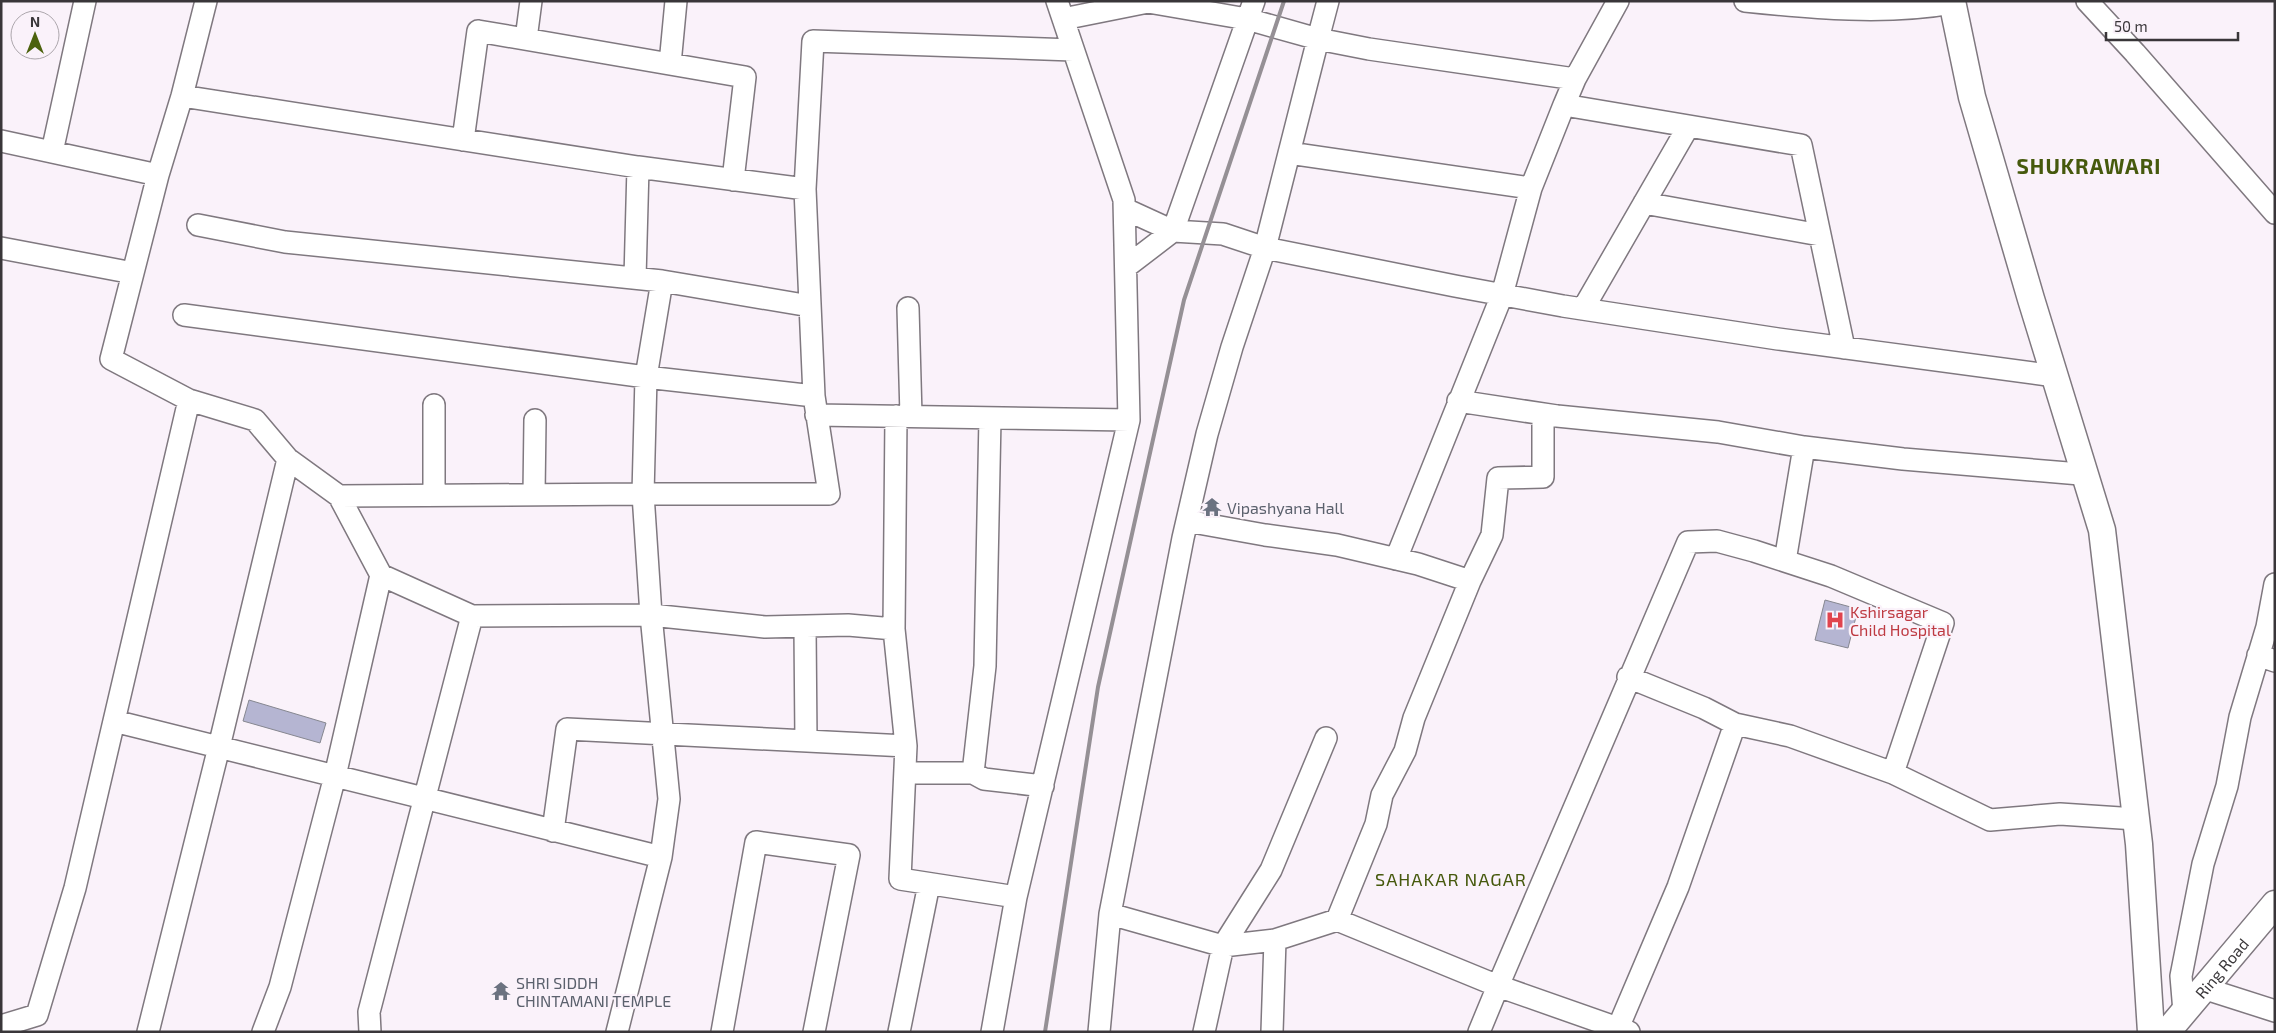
<svg xmlns="http://www.w3.org/2000/svg" width="2276" height="1033" font-family="'Exo 2',sans-serif">
<style>
.building{fill:#b5b5d2;stroke:#868790}
.lines{fill:none;stroke-linecap:round;stroke-linejoin:round}
.minor-casing{stroke:#7f787f;stroke-width:24}
.tertiary-casing{stroke:#7f787f;stroke-width:29}
.minor{stroke:#fff;stroke-width:21}
.tertiary{stroke:#fff;stroke-width:26}
.rail{stroke:#959095;stroke-width:4}
.labels{text-anchor:middle;dominant-baseline:central;stroke-width:4.5;stroke-linejoin:round;paint-order:stroke}
.worship-label{font-size:16px;fill:#5b616d;stroke:#faf2fa;text-anchor:start}
.health-label{font-size:16px;fill:#be3a42;stroke:#faf2fa;text-anchor:start}
.street-label{font-size:16px;fill:#393639;stroke:#faf2fa}
.neighbourhood-label{font-size:18px;letter-spacing:1px;fill:#46590d;stroke:#faf2fa}
.district-label{font-size:21px;font-weight:bold;letter-spacing:1px;fill:#46590d;stroke:#faf2fa}
</style>
<rect width="100%" height="100%" fill="#faf2fa"/>
<path class="building" d="M1825,600L1858,609L1848,648L1815,640Z
M249,700L326,723L320,743L243,721Z"/>
<g class="lines">
<g class="minor-casing">
<path id="minor" d="M206,1L182,96L158,175L111,359L189,400L255,420L288,459L339,496L643,494L651,615L669,799L661,857L617,1032
M1254,1L1173,231L1223,234L1265,248L1455,286L1563,306L1778,339L2055,376
M1745,1C1813,8 1885,15 1953,3
M2087,1L2135,53L2275,213
M1063,19L1148,2L1247,19L1318,39L1328,1
M526,39L531,1
M670,64L676,1
M1575,79L1618,1
M182,96L638,167
M463,140L478,31L745,77L733,180
M1,141L158,175
M52,152L85,1
M1289,153L1531,188L1564,105
M805,189L813,41L1073,50
M1644,203L1820,235
M1125,209L1173,231L1126,267
M198,225L285,242L662,281L810,306
M1,248L133,273
M635,278L638,167L805,189L814,396L829,494H643L646,377L662,281
M908,308L911,416
M1583,309L1688,127
M184,315L646,377L814,396
M1458,401L1557,416L1718,432L1804,447L1903,459L2080,474L2084,472
M434,405V495
M816,415L1129,420
M534,494L535,420
M339,496L381,575L472,616L369,1012L370,1032
M1187,521L1265,535L1337,545L1418,564L1470,581
M1396,559L1502,295L1531,188
M1785,561L1804,447
M472,616L651,615L765,627L848,625L894,629L906,746L900,879L1016,897
M805,628L806,741
M894,629L896,416
M2258,655L2275,661
M1628,677L1704,708L1735,724L1790,736L1893,773
M114,721L661,857
M905,773H973L984,779L1043,786
M973,773L985,666L990,418
M553,831L567,729L906,746
M1110,914L1223,946L1275,940L1337,920L1498,986L1688,542L1717,541L1754,551L1831,576L1943,623L1893,773L1990,820L2060,814L2136,819
M1337,920L1376,824L1382,795L1405,751L1414,718L1470,581L1492,535L1498,478L1543,477V414
M2203,988L2275,1011
M2184,1012L2181,976L2203,864L2227,786L2240,717L2267,627L2275,584
M1,1026L37,1015L75,888L189,400
M1618,1028L1678,887L1735,724
M148,1032L219,747L288,459
M263,1032L280,987L335,776L381,575
M722,1032L756,842L849,855L814,1032
M899,1032L929,884
M992,1032L1016,897L1129,420L1124,200L1057,1
M1099,1032L1110,914L1183,538L1207,434L1232,347L1265,248L1318,39L1369,49L1575,79L1564,105L1801,145L1844,348
M1204,1032L1223,946L1271,870L1326,738
M1272,1032L1275,940
M1479,1032L1498,986L1629,1032"/>
</g>
<g class="tertiary-casing">
<g id="tertiary">
<path d="M1952,1L1972,97L2031,299L2102,530L2139,844L2151,1032"/>
<path id="s1" d="M2167,1032L2275,904"/>
</g>
</g>
<use href="#minor" class="minor"/>
<use href="#tertiary" class="tertiary"/>
<path class="rail" d="M1045,1032L1098,687L1184,300L1284,1"/>
</g>
<defs>
<g id="temple-bare" transform="scale(1.5)"><path d="M0-6L5-2H3V0L6.5 2.5H4V6H1.5V3h-3V6H-4V2.5H-6.5L-3 0V-2H-5Z" fill="#6b7280" stroke="#faf2fa" stroke-width="2.5" paint-order="stroke"/></g>
<g id="hospital-bare" transform="scale(1.5)"><path d="M-5-5h3v3.5h4V-5h3V5h-3V1.5h-4V5h-3Z" fill="#e0444e" stroke="#faf2fa" stroke-width="2.5" paint-order="stroke"/></g>
</defs>
<g fill-rule="evenodd">
<use href="#temple-bare" x="1212" y="507"/>
<use href="#hospital-bare" x="1835" y="620"/>
<use href="#temple-bare" x="501" y="991"/>
</g>
<g class="labels">
<g class="worship-label">
<text x="1227" y="507">Vipashyana Hall</text>
<text x="516" y="982">SHRI SIDDH<tspan x="516" dy="18">CHINTAMANI TEMPLE</tspan></text>
</g>
<g class="health-label">
<text x="1850" y="611">Kshirsagar<tspan x="1850" dy="18">Child Hospital</tspan></text>
</g>
<g class="street-label">
<text stroke="none"><textPath href="#s1" startOffset="84">Ring Road</textPath></text>
</g>
<g class="neighbourhood-label">
<text x="1451" y="879">SAHAKAR NAGAR</text>
</g>
<g class="district-label">
<text x="2089" y="165">SHUKRAWARI</text>
</g>
</g>
<rect width="2276" height="1033" fill="none" stroke="#393639" stroke-width="5"/>
<g transform="translate(35 35)"><circle r="24" fill="#faf2fa" stroke="#ada7ad"/>
<path d="M0-4L9 19L0 12L-9 19Z" fill="#4c620d"/>
<text y="-8" font-size="14" font-weight="bold" text-anchor="middle" fill="#393639">N</text>
</g>
<path d="M2106 32v8h132v-8" fill="none" stroke="#393639" stroke-width="2.5"/>
<text x="2114" y="32" font-size="15" fill="#393639" stroke="#faf2fa" stroke-width="4" paint-order="stroke">50 m</text>
</svg>
